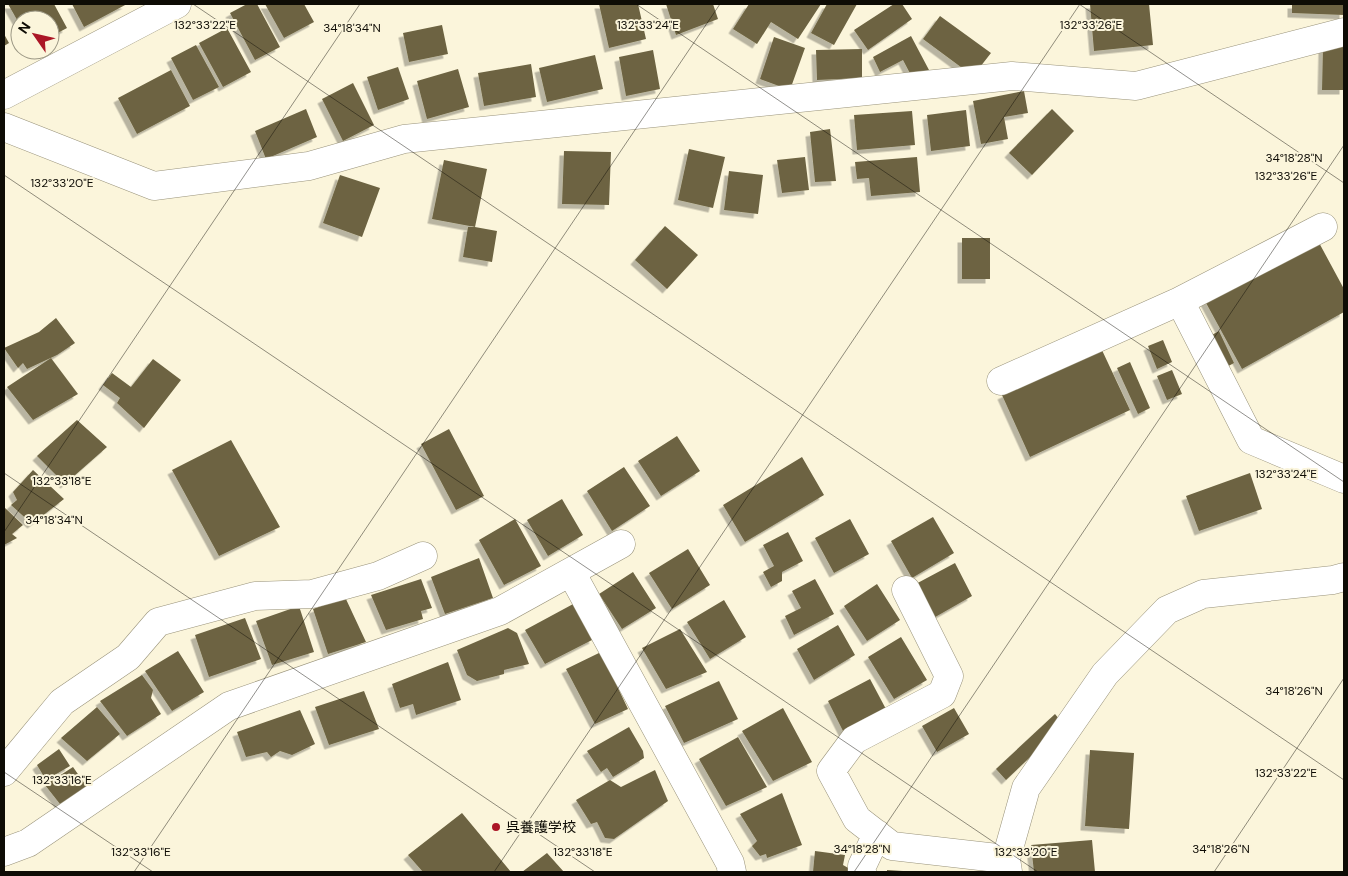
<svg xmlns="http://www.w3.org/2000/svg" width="1348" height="876" font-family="'DM Sans','Noto Sans JP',sans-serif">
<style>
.building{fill:#6d6442;filter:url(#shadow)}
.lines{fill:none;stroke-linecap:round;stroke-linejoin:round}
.minor-casing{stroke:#99937b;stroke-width:29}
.minor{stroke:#fff;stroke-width:28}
.ticks{fill:none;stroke:#0e0c05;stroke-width:1;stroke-opacity:0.45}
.poi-dot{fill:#ab1626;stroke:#fbf5db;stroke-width:2}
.labels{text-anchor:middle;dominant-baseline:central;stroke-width:4;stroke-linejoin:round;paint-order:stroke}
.poi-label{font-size:14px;fill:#0e0c05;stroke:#fbf5db;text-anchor:start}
.ticks-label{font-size:12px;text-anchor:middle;fill:#0e0c05;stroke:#fbf5db;stroke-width:4;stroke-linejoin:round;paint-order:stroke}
</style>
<defs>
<filter id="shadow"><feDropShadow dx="-4.5" dy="4.5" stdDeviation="0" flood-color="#0004"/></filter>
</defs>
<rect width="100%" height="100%" fill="#fbf5db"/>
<path class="building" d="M8,4H54L67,28L50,37V20H20V25Z
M72,4H127L84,27Z
M247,4H257L280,47L255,60L230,13Z
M265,4H304L314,22L284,38Z
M599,4H638L646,39L609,48Z
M666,4H713L718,19L676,35Z
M749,4H821L798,39L771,22L757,44L733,29Z
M827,4H857L834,45L811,33Z
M894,4H902L912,19L868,50L854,30Z
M1090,4H1149L1153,45L1094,51Z
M1292,4H1344V15L1292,13Z
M940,16L991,53L973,76L923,39Z
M442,25L448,54L409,62L403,33Z
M227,28L251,72L223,87L199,43Z
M4,34L9,43L4,46Z
M911,36L929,70L913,79L903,60L880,72L873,57Z
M774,37L805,48L790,90L760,79Z
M196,45L219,87L193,100L171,58Z
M1323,47H1344V90H1322Z
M862,49V78L817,80L816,50Z
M653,50L660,89L626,96L619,57Z
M595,55L603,89L547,102L539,68Z
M531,64L536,97L484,106L478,73Z
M398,67L409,99L378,110L367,77Z
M458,69L469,107L427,119L417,81Z
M171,70L190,106L137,134L118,98Z
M353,83L374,125L343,141L322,99Z
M1024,91L1028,113L1004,117L1008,139L981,144L973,101Z
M306,109L317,137L266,159L255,131Z
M1052,109L1074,131L1032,175L1009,153Z
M966,110L970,146L931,151L927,115Z
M912,111L915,145L857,150L854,115Z
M830,129L836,181L815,182L810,132Z
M689,149L725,157L713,208L678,200Z
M564,151L611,152L609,205L562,204Z
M805,157L809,190L782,193L777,160Z
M917,157L920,192L871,196L869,178L857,179L855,162Z
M444,160L487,169L475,227L497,231L492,262L463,257L468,227H475L432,219Z
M729,171L763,175L758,214L724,210Z
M340,175L380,188L362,237L323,223Z
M665,226L698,255L667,289L635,260Z
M962,238H990V279H962Z
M1317,239L1344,289V312L1242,369L1205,301Z
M56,318L75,343L57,355L27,369L23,363L18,368L4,348L39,332Z
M1219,331L1234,363L1223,369L1208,337Z
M1163,340L1172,362L1157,369L1148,346Z
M1101,348L1130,410L1030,457L1002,395Z
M51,358L78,394L33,420L7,387Z
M153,359L181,380L144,428L117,403L120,398L103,385L112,373L131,387Z
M1130,362L1150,408L1138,414L1117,368Z
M1172,370L1182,394L1167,400L1157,376Z
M77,420L107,447L65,484L37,456Z
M449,429L484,496L456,510L421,444Z
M677,436L700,471L661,496L638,461Z
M231,440L280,527L219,556L172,470Z
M802,457L824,495L745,542L723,505Z
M624,467L650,506L612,531L587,491Z
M33,470L64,499L32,524L11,505L17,500L13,492Z
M1250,473L1262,509L1199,531L1186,496Z
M562,499L583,535L548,556L527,520Z
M4,507L23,525L12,534L17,538L4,545Z
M933,517L954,553L912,578L891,541Z
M515,519L541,566L504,585L479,540Z
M850,519L869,554L834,573L815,538Z
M788,532L803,561L782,572V581L771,587L763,572L774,566L763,545Z
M688,549L710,585L672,609L649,573Z
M479,558L493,598L445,614L431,577Z
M955,563L972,596L930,620L912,586Z
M633,572L656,608L622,629L599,594Z
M421,579L432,608L421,611L423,619L386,630L371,595Z
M815,579L834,614L794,635L785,616L801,608L792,591Z
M877,584L900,620L867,641L844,606Z
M345,597L366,642L328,654L313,609Z
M724,600L746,637L710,659L687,622Z
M575,603L594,639L545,664L525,630Z
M299,606L314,652L272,665L256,621Z
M245,618L261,659L209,677L195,635Z
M838,625L855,655L814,680L797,649Z
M508,628L517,633L529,664L504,670V674L477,681L467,675L457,650Z
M680,629L707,672L666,689L642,648Z
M901,637L927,680L894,699L868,657Z
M178,651L204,692L172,711L145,671Z
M601,652L628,709L595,724L566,669Z
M448,662L461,700L416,715L413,704L400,708L392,684Z
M142,675L153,690L151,698L161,714L127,736L100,701Z
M870,679L887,711L844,733L828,701Z
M719,681L738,719L684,743L665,706Z
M364,691L379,729L329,745L315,707Z
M97,707L120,734L87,761L61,738Z
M783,708L812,762L773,781L742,731Z
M954,708L969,734L937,752L922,726Z
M300,710L315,744L292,755L280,751L271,757L267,752L246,757L237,732Z
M1055,714L1064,725L1006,780L996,769Z
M629,727L643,751L644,758L613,777L607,768L601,772L587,751Z
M738,737L767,787L726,806L699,759Z
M59,749L70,766L46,780L37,765Z
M1090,750L1134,753L1129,829L1085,826Z
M73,767L87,787L60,804L45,785Z
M655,770L668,801L614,839L605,838L597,822L591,824L576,800L610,780L621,787Z
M782,793L802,845L767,858L766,854L760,856L752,846L757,841L740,814Z
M462,813L511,872H423L408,855Z
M1092,840L1095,872H1034L1031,845Z
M815,851L845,855L843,865L850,869V872H813Z
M547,853L564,872H522Z
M887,870L903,871V872H887Z"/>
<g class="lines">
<g class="minor-casing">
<path id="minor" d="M4,95L177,4
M4,127L154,186L309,166L404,139L1012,76L1136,86L1344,32
M1180,301L1323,227
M1001,381L1180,301L1251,440L1344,479
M571,572L730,863L732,872
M906,590L949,676L942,694L854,740L831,771L857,819L892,846L1006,859
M4,772L62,702L128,657L158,622L255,596L312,594L378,576L423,556
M4,852L28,843L229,706L500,611L621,544
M862,872V866L877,834
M1008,872L1006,859L1026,788L1105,674L1167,610L1203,594L1333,580L1344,577"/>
</g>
<use href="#minor" class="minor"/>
</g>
<path class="ticks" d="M193,4L1344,780M636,4L1344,482M1079,4L1344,183M4,175L1038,872M4,473L595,872M4,532L360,4M4,772L153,872M134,872L720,4M494,872L1080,4M854,872L1344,145M1214,872L1344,678"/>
<circle class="poi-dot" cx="496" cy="827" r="5"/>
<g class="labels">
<g class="poi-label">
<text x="506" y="827">呉養護学校</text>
</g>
</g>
<g class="ticks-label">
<text x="205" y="29">132°33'22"E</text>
<text x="648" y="29">132°33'24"E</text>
<text x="1091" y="29">132°33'26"E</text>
<text x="352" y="32">34°18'34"N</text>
<text x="1294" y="162">34°18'28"N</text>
<text x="1286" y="180">132°33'26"E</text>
<text x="62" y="187">132°33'20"E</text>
<text x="1286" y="478">132°33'24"E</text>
<text x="62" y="485">132°33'18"E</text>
<text x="54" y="524">34°18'34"N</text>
<text x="1294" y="695">34°18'26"N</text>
<text x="1286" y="777">132°33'22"E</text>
<text x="62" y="784">132°33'16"E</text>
<text x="862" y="853">34°18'28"N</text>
<text x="1221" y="853">34°18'26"N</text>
<text x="141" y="856">132°33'16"E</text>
<text x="583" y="856">132°33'18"E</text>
<text x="1026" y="856">132°33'20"E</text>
</g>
<rect width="1348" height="876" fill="none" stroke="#0e0c05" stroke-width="10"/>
<g transform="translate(35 35) rotate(304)"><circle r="24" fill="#fbf5db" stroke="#9c9885"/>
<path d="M0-4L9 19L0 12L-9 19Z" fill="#ab1626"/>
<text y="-8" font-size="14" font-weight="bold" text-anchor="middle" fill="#0e0c05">N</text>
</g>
</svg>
